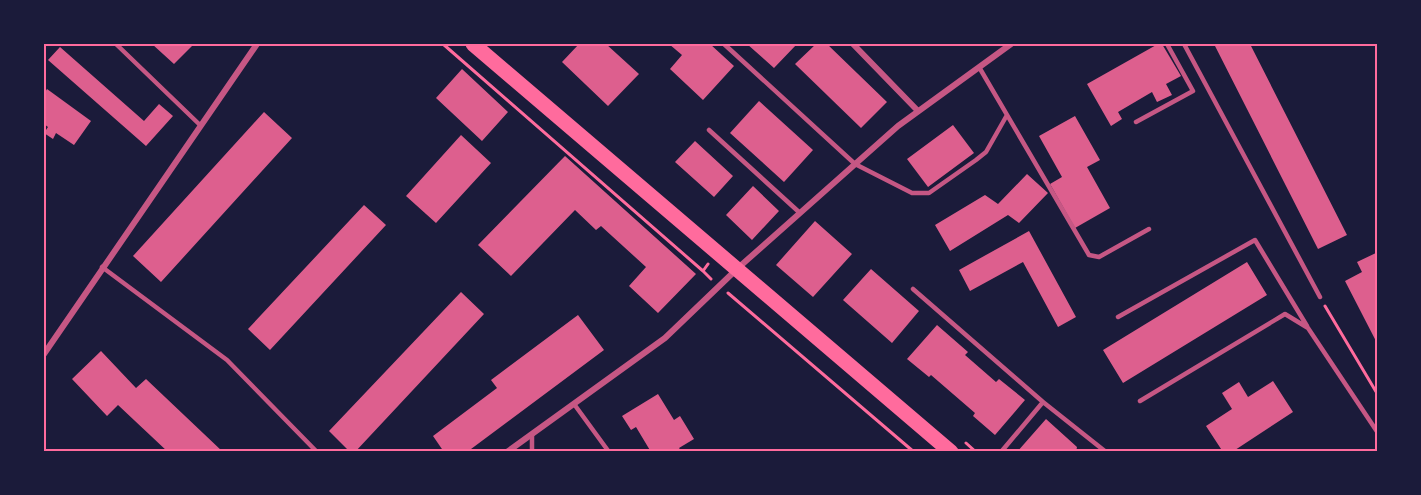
<svg xmlns="http://www.w3.org/2000/svg" width="1421" height="495" font-family="Literata,serif">
<style>
.building{fill:#dd5f8e}
.lines{fill:none;stroke-linecap:round;stroke-linejoin:round}
.path{stroke:#ff6b9d;stroke-width:3}
.service{stroke:#c65784;stroke-width:4.5}
.minor{stroke:#c65784;stroke-width:6}
.primary{stroke:#ff6b9d;stroke-width:15}
.neatline{fill:none;stroke:#ff6b9d;stroke-width:2}
</style>
<rect width="100%" height="100%" fill="#1b1b3a"/>
<path class="building" d="M152,44H194L174,64Z
M579,44H606L639,74L608,106L562,62Z
M669,44H710L734,66L703,100L670,69L682,55Z
M747,44H797L774,68Z
M816,44H827L887,102L861,128L795,64Z
M1158,44H1162L1181,76L1166,84L1172,95L1157,102L1152,92L1118,112L1122,119L1111,126L1087,84Z
M1214,44H1250L1347,235L1318,249Z
M60,47L144,121L159,104L173,116L146,146L48,60Z
M462,69L508,112L482,141L436,98Z
M47,89L91,121L74,145L56,133L53,139L44,133L48,127L44,124V94Z
M759,101L813,150L784,182L730,133Z
M264,112L292,138L161,282L133,256Z
M1075,116L1100,160L1087,167L1110,208L1075,228L1050,184L1062,177L1039,136Z
M953,125L974,153L928,187L907,159Z
M461,135L491,163L436,223L406,196Z
M695,141L733,176L714,197L675,162Z
M565,156L696,274L658,313L629,286L646,267L601,226L596,230L575,210L511,276L478,245Z
M1027,174L1048,193L1019,223L1008,215L950,251L935,225L985,195L998,204Z
M753,186L779,211L752,240L726,215Z
M364,205L386,225L270,350L248,329Z
M815,221L852,254L813,297L776,265Z
M1029,231L1076,317L1058,327L1023,262L970,291L959,270Z
M1378,252V345L1345,281L1362,272L1357,262Z
M1247,262L1267,295L1123,383L1103,350Z
M871,269L919,311L892,343L843,300Z
M461,292L484,314L355,452H350L329,431Z
M578,315L604,350L467,452H444L433,436L497,388L491,380Z
M937,325L968,352L965,355L996,382L999,379L1025,400L995,435L973,416L975,413L931,375L929,377L907,359Z
M101,351L136,388L146,379L223,452H168L118,405L107,416L72,379Z
M1273,381L1293,412L1232,452H1223L1206,426L1232,409L1222,393L1239,382L1248,397Z
M658,394L674,420L680,416L694,439L679,448L682,452H651L636,427L631,430L622,416Z
M1046,419L1077,447L1076,452H1017Z"/>
<g class="lines">
<path class="path" d="M443,44L703,271
M1375,44H1378
M708,264L703,271L711,279
M728,293L914,452
M1325,306L1378,395
M966,443L976,452"/>
<path class="service" d="M116,44L200,125
M724,44L855,164L912,193H929L976,160L986,152L1007,115
M1184,44L1320,297
M979,67L1089,255L1099,257L1149,229
M1136,122L1193,91L1167,44
M709,130L800,213
M102,267L227,360L317,452
M913,289L1043,402L1001,452
M1118,317L1255,240L1307,326
M1140,401L1285,314L1308,328L1378,433
M1043,402L1106,452
M574,404L609,452
M532,452V434"/>
<path class="minor" d="M853,44L918,111
M44,354L257,44
M507,452L665,338L738,268L898,126L1011,44"/>
<path class="primary" d="M473,44L951,452"/>
</g>
<rect width="1421" height="495" fill="none" stroke="#1b1b3a" stroke-width="90"/>
<rect x="45" y="45" width="1331" height="405" class="neatline"/>
</svg>
